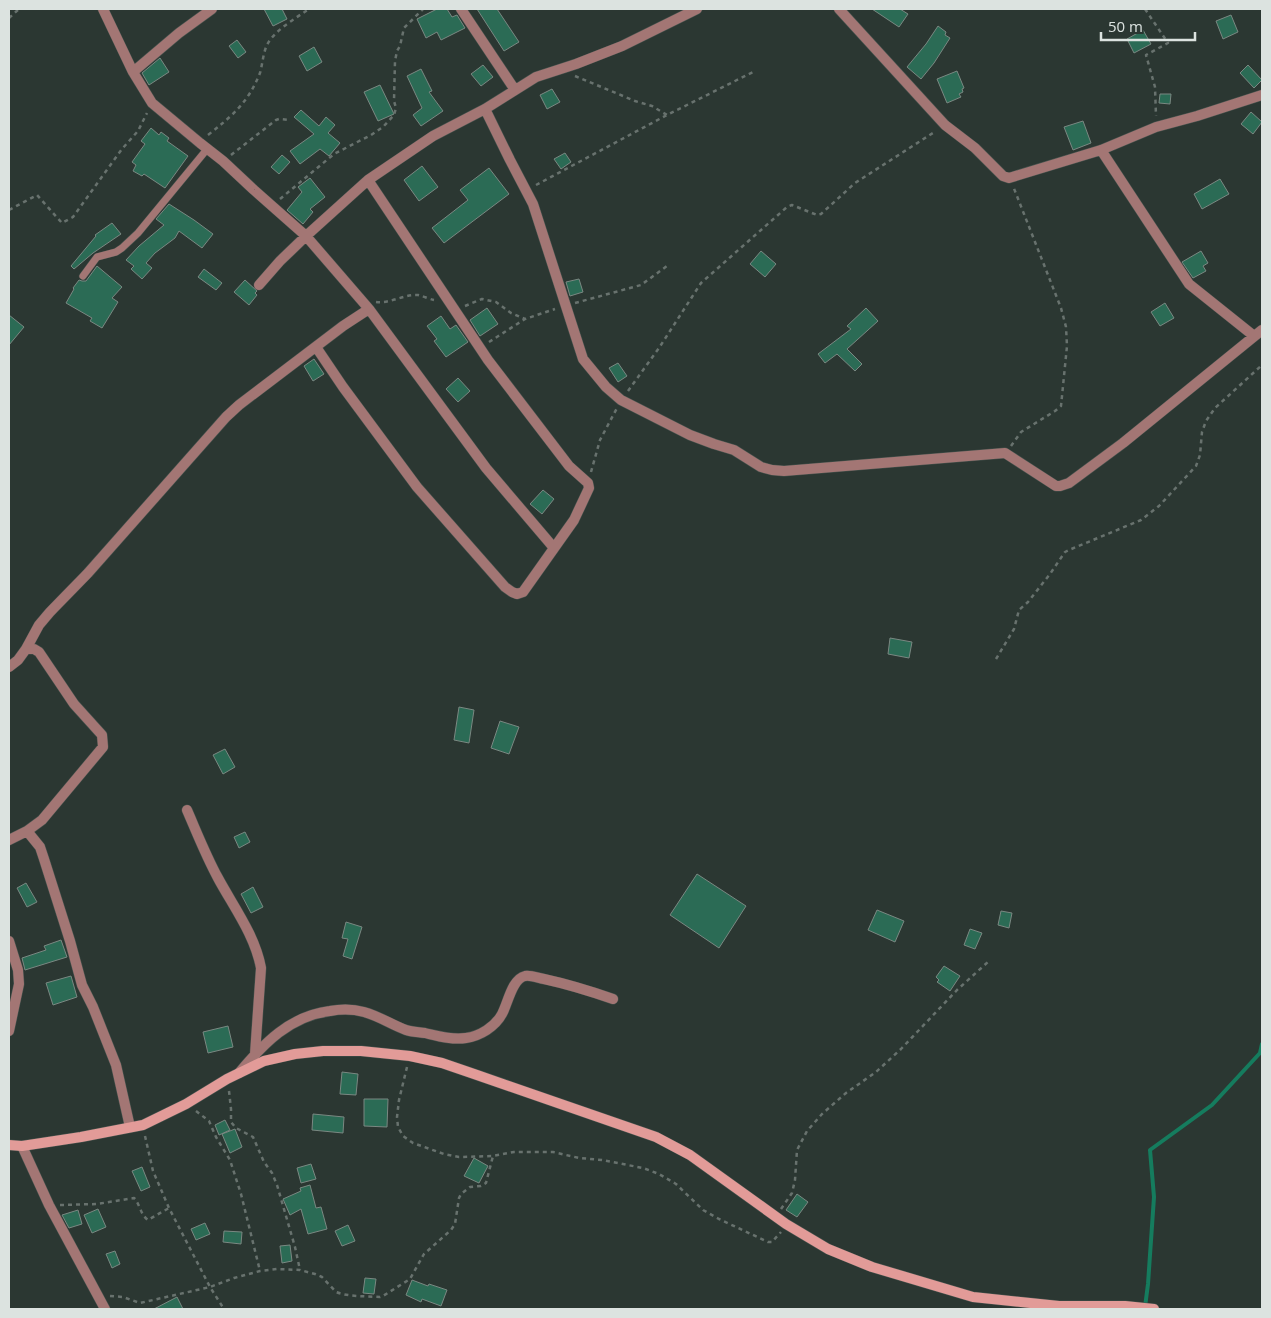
<svg xmlns="http://www.w3.org/2000/svg" width="1271" height="1318" font-family="'Open Sans',sans-serif">
<style>
.lines{fill:none;stroke-linecap:round;stroke-linejoin:round}
.stream{stroke:#157c5e;stroke-width:4}
.building{fill:#2b6b55;stroke:#7a8882}
.lane-casing{stroke:#47534e;stroke-width:8}
.street-casing{stroke:#47534e;stroke-width:11}
.secondary-casing{stroke:#47534e;stroke-width:11}
.path{stroke:#68726e;stroke-width:2.5;stroke-dasharray:4 4;stroke-linecap:butt}
.lane{stroke:#a37674;stroke-width:7}
.street{stroke:#a37674;stroke-width:10}
.secondary{stroke:#e29b98;stroke-width:10}
</style>
<rect width="100%" height="100%" fill="#2b3732"/>
<g class="lines">
<path class="stream" d="M1145,1307L1148,1284L1154,1197L1150,1150L1212,1105L1260,1053L1262,1044"/>
</g>
<path class="building" d="M264,9H282L287,19L273,26Z
M437,9H447L452,17L457,15L465,28L441,40L437,32L426,38L417,19Z
M477,9H497L519,42L504,51Z
M872,9H900L908,14L899,27Z
M1231,15L1238,32L1223,39L1216,21Z
M938,26L946,32L945,35L950,38L934,63L921,79L907,67L926,44Z
M1143,30L1151,44L1134,53L1127,39Z
M237,40L246,52L238,58L229,46Z
M314,47L322,62L307,71L299,56Z
M160,58L169,72L149,85L142,73Z
M483,65L493,77L481,86L471,74Z
M1248,65L1262,80L1254,88L1240,73Z
M421,69L432,91L429,92L443,111L421,126L413,115L422,108L407,76Z
M957,71L964,88L962,89L963,92L959,94L961,97L947,103L937,79Z
M380,85L394,114L378,121L364,92Z
M552,89L560,102L547,109L540,95Z
M1160,94H1171L1170,104L1159,103Z
M301,110L319,126L326,117L335,125L328,133L340,143L329,156L320,149L300,164L290,151L314,134L294,117Z
M1251,112L1262,122L1253,134L1241,124Z
M1083,121L1091,143L1073,150L1064,127Z
M151,128L159,135L161,132L169,138L167,141L188,156L165,188L144,174L142,176L133,171L136,165L132,162L145,144L141,141Z
M565,153L571,162L561,169L554,159Z
M282,155L290,162L279,174L271,167Z
M422,166L438,187L419,201L404,180Z
M489,168L509,194L444,243L432,228L468,200L460,190Z
M310,178L325,197L310,209L313,212L303,224L287,210L302,192L298,187Z
M1220,179L1229,194L1202,209L1194,194Z
M169,204L194,220L213,234L202,248L179,231L175,238L155,253L146,263L152,268L142,279L131,269L134,266L126,260L139,246L164,225L156,219Z
M112,223L121,234L93,253L74,269L71,266L96,236L95,235Z
M761,251L776,264L765,277L750,264Z
M1201,251L1208,263L1203,266L1206,271L1193,278L1182,262Z
M97,266L122,287L112,298L118,302L102,328L90,321L92,318L66,303L74,289L73,288L79,280L82,281H86Z
M204,269L222,283L216,290L198,277Z
M579,279L583,292L570,296L566,282Z
M245,280L257,291L255,293L257,295L249,305L234,292Z
M1165,303L1174,318L1160,326L1151,312Z
M487,308L498,324L480,336L470,320Z
M866,308L878,321L847,349L862,364L855,371L837,354L825,363L818,354L851,329L847,326Z
M9,315L24,327L9,345Z
M441,316L450,329L456,325L468,342L446,357L434,341L437,339L427,326Z
M314,359L324,374L313,381L304,366Z
M618,363L627,376L618,382L609,368Z
M458,378L470,391L458,402L446,389Z
M543,490L554,499L542,514L530,504Z
M890,638L912,642L909,658L888,654Z
M459,707L474,710L469,743L454,740Z
M500,721L519,727L509,754L491,748Z
M225,749L235,767L223,774L213,755Z
M245,832L250,842L239,848L234,837Z
M697,874L746,906L719,948L670,915Z
M26,883L37,902L27,907L17,888Z
M253,887L263,907L251,913L241,894Z
M877,910L904,921L895,942L868,930Z
M1001,911L1012,913L1009,928L998,925Z
M346,922L362,927L352,959L343,956L348,939L342,938Z
M970,929L982,933L975,949L964,945Z
M61,940L67,957L25,970L22,958L46,950L44,946Z
M944,966L960,976L950,991L937,982L939,980L936,977Z
M71,976L77,997L53,1005L46,983Z
M228,1026L233,1047L208,1053L203,1032Z
M342,1072L358,1074L356,1095L340,1094Z
M364,1099H388L387,1127L364,1126Z
M313,1114L344,1117L343,1133L312,1130Z
M225,1120L230,1130L219,1135L215,1125Z
M235,1129L242,1147L230,1153L222,1134Z
M474,1158L488,1166L479,1183L464,1176Z
M311,1164L316,1179L301,1183L297,1168Z
M142,1167L150,1187L141,1191L132,1171Z
M310,1185L316,1208L321,1207L327,1229L308,1234L301,1209L290,1215L283,1199L301,1191L300,1188Z
M797,1194L808,1202L797,1217L786,1210Z
M98,1209L106,1227L92,1233L84,1215Z
M78,1210L82,1224L69,1228L62,1215Z
M205,1223L210,1234L196,1240L191,1229Z
M348,1225L355,1241L342,1246L335,1231Z
M224,1231L242,1232L241,1244L223,1242Z
M290,1245L292,1261L282,1263L280,1246Z
M115,1251L120,1264L112,1268L106,1254Z
M365,1278L376,1279L374,1294L363,1293Z
M412,1280L428,1286L429,1284L447,1290L441,1306L422,1299L421,1302L406,1295Z
M177,1297L183,1309H154Z"/>
<g class="lines">
<g class="lane-casing">
<path id="lane" d="M83,276L97,257L116,252L122,248L138,233L208,148"/>
</g>
<g class="street-casing">
<path id="street" d="M103,9L133,72L152,103L200,143L223,161L254,190L306,236L369,309L486,468L554,548
M461,9L515,90
M839,9L945,125L975,148L1003,176L1009,178L1101,150L1156,127L1197,116L1262,95
M133,72L179,33L212,9
M485,109L510,160L533,204L583,359L606,387L621,400L690,435L714,444L734,450L761,467L772,470L784,471L1005,453L1056,486H1060L1069,483L1123,443L1262,330
M1101,150L1189,284L1254,336
M259,285L280,261L306,236L368,180L433,136L485,109L536,77L576,64L622,46L697,9
M316,347L343,387L417,487L505,587L512,592L517,594L523,592L574,520L589,488L588,483L569,466L488,360L368,180
M9,667L18,660L26,649L39,625L50,612L88,573L226,417L239,405L343,326L369,309
M187,810C197,833 206,856 218,878C233,906 255,935 261,968L255,1054
M27,831L40,847L44,859L70,941L82,985L93,1007L116,1065L130,1127
M9,840L27,831L42,820L103,747L102,735L74,704L39,652L34,649H26
M9,941L18,970L19,984L9,1031
M239,1073C264,1043 290,1016 330,1011C341,1009 353,1009 364,1012C379,1016 392,1025 406,1030C412,1032 419,1032 425,1033C438,1036 452,1040 466,1038C480,1036 495,1027 502,1014C508,1003 512,979 525,976C531,975 538,978 544,979C567,984 590,991 613,999
M22,1146L49,1205L105,1309"/>
</g>
<g class="secondary-casing">
<path id="secondary" d="M9,1145L22,1146L81,1137L143,1125L186,1104L227,1079L264,1061L295,1054L323,1051H361L410,1056L442,1063L477,1075L656,1137L690,1155L786,1224L828,1249L872,1267L973,1297L1059,1306H1125L1154,1309"/>
</g>
<path class="path" d="M1145,9L1168,43L1146,55L1155,87L1156,116
M9,18L19,9
M575,76L635,101L652,106L667,115
M208,135C232,116 248,103 260,73C263,63 263,49 270,40C280,27 296,18 309,9
M231,155L276,120L279,119L290,120
M536,185L667,115L755,71
M280,199L334,154L371,135L383,127L394,115L396,108L394,101L395,61L397,51L400,46L404,28L423,9
M9,210L37,195L62,223L73,217L122,149L138,131L147,113
M376,302C390,304 404,294 418,295C423,296 429,299 434,300
M575,303L641,285L667,266
M465,306L482,299L496,302L511,313L525,319
M489,342L525,319L555,309
M628,391L659,348L701,283L787,207L792,205L817,215L821,214L855,183L936,131
M1011,446L1021,432L1055,411L1061,406L1067,346L1066,327L1061,308L1013,186
M591,472L600,440L617,408
M996,659L1014,629L1019,610L1028,602L1050,574L1065,552L1069,550L1141,520L1159,506L1196,466L1200,455L1202,432L1206,421L1215,408L1262,365
M407,1067L399,1100L397,1117L398,1127L403,1136L413,1143L444,1154L459,1157L493,1156L514,1152H553L579,1158L602,1160L643,1168L659,1174L676,1184L703,1210L719,1219L768,1242H772L781,1232
M229,1091L231,1109V1122L236,1128L253,1137L264,1162L272,1173L277,1185L295,1247L300,1270
M196,1111L209,1121L216,1137L230,1160L241,1194L260,1271
M145,1136L153,1171L169,1208L210,1287L224,1309
M60,1205L97,1204L134,1198C140,1204 140,1214 148,1220L169,1208
M781,1209L792,1193L795,1180L797,1150L807,1131L822,1114L846,1093L876,1072L901,1049L957,990L989,961
M110,1296L123,1297L140,1303L210,1287L234,1278L260,1271L277,1269L300,1270L315,1274L322,1277L336,1292C349,1297 365,1296 380,1297L383,1296L410,1279L424,1254L451,1230L455,1224L459,1198L461,1194L470,1187L481,1186L486,1183L493,1156"/>
<use href="#lane" class="lane"/>
<use href="#street" class="street"/>
<use href="#secondary" class="secondary"/>
</g>
<rect width="1271" height="1318" fill="none" stroke="#dce3e0" stroke-width="20"/>
<path d="M1101 32v8h94v-8" fill="none" stroke="#dce3e0" stroke-width="2.5"/>
<text x="1108" y="32" font-size="15" fill="#dce3e0" stroke="#2b3732" stroke-width="4" paint-order="stroke">50 m</text>
</svg>
